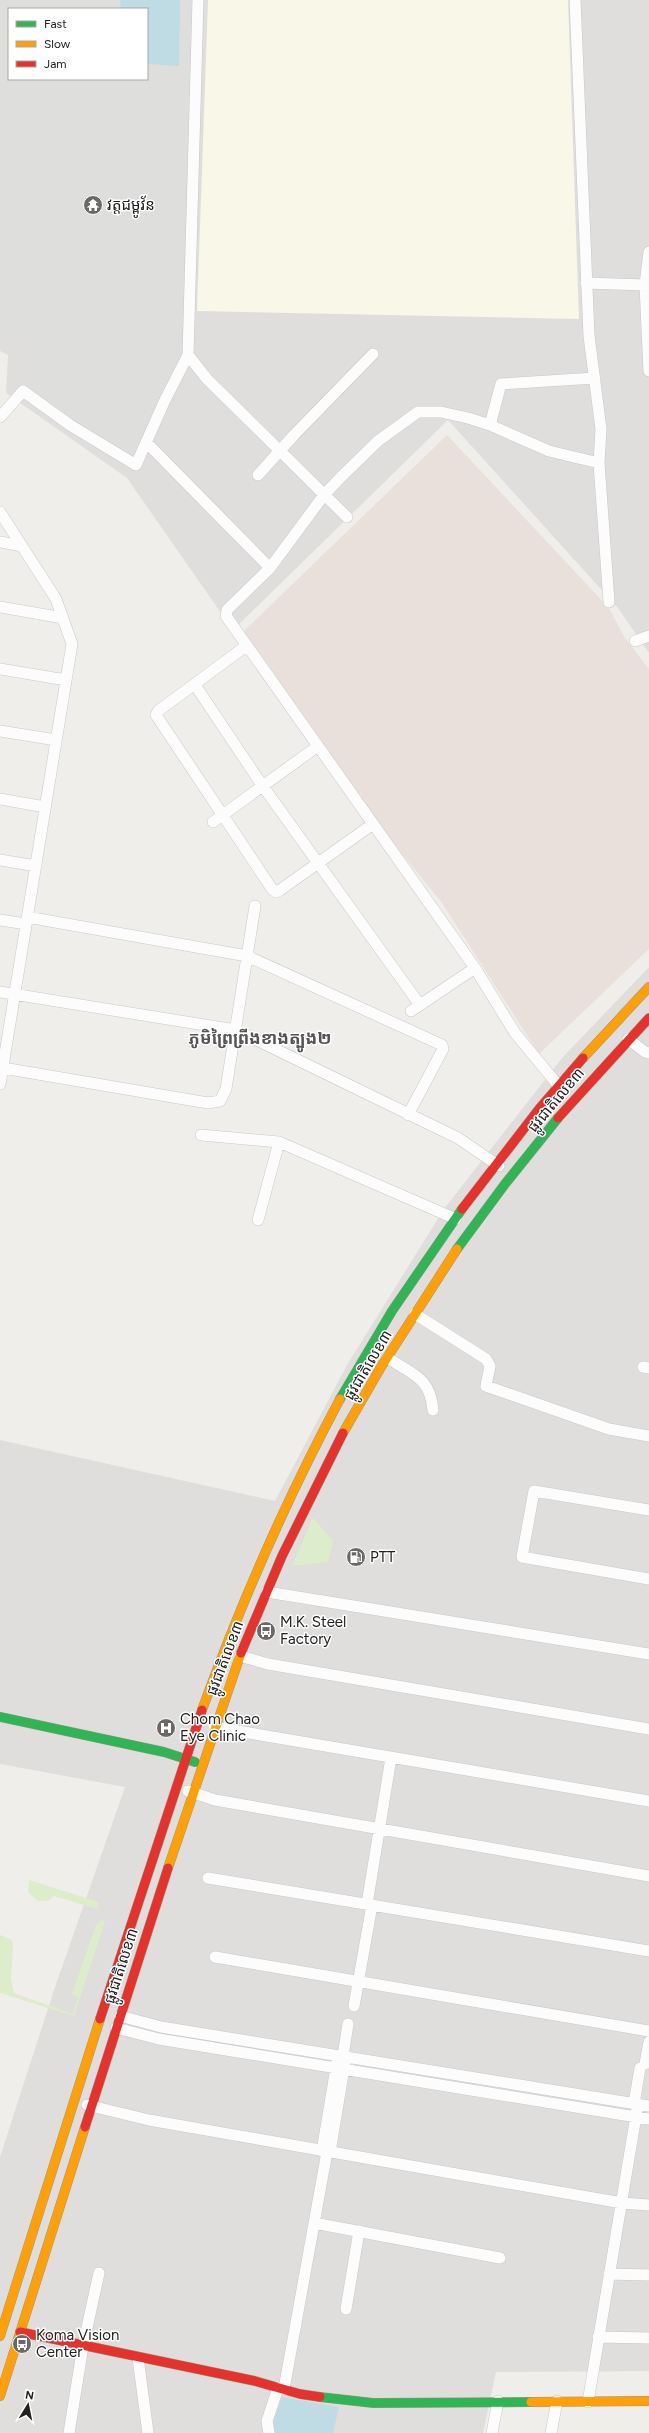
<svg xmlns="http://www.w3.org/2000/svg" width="649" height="2433" font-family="Figtree,'Noto Sans Khmer',sans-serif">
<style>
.residential{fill:#dfdedc;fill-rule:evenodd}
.education{fill:#f8f7e8}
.religious{fill:#dededc;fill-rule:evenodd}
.military{fill:#eae0db}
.grass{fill:#ddeccb}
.water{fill:#bfdbe3}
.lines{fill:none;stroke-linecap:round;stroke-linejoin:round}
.street-casing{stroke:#c9c8c7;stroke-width:12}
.fast-casing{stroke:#999a82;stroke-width:10}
.slow-casing{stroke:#999a82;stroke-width:10}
.jam-casing{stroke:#999a82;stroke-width:10}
.street{stroke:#fdfcfc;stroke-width:11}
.fast{stroke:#30b455;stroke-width:9}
.slow{stroke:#ff9f0a;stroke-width:9}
.jam{stroke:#e5322d;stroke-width:9}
.labels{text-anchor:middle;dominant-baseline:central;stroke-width:3;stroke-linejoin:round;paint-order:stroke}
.poi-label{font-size:15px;fill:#222;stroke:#fff;text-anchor:start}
.street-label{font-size:15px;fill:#222;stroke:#fff}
.quarter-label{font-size:17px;font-weight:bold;fill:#555;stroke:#fff}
</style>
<rect width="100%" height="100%" fill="#f0eeeb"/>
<path class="residential" d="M0,0H649V653L618,608L448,420L233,630L127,478L6,393L8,355L0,351ZM9,9H147V79H9Z
M649,967V2371L496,2372L483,2433H0V2157L54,1990L125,1787L0,1764V1440L275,1501L347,1365L444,1209L562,1058Z"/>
<path class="education" d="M208,0H568L579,319L197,311Z"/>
<path class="religious" d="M0,0H191L182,349L128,456L27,393L30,347L0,331ZM9,9H147V79H9Z"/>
<path class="military" d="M447,435L609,608L625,638L649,669V949L539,1054L442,903L375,821L244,631Z"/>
<path class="grass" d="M313,1518L333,1541L328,1562L292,1566Z
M29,1880L99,1902L97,1909L54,1896L48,1901H38L28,1892Z
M101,1920L105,1922L74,2016L0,1993V1935L12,1940L13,1944L11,1979L14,1993L73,2014L78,1997L72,1994L96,1925Z"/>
<path class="water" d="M120,0H180L179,66L147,64V9H121Z
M282,2397L339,2407L333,2433H273L274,2421Z"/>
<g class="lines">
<g class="street-casing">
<path id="street" d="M198,0L188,355L207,379L347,517
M575,0L589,336L601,429L599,463L609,602
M586,283L645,285L649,371
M645,285L649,252
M0,417L23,391L70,425L136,465L165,400L188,355
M490,425L501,384L595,378
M146,442L270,568L227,610L226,616L475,968L515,1033L558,1085
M258,475L294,435L373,354
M0,512L56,599L72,644L0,1084
M0,542L22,546
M270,568L324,495L341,477L378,441L418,412H441L468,418L490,425L549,451L599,463
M0,607L63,618
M635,641L649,636
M246,646L158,711L156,715L272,889L276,892L280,890L373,824
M0,669L66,680
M195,685L262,785L420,1005
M0,731L56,740
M0,799L45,807
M213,822L318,746
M0,860L36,866
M27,917L247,956L442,1045L443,1049L408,1115
M0,920L26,924
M0,992L236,1030L458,1138L499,1166
M411,1011L475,968
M628,1039L645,1052L649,1053
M3,1068L208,1103L220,1101L226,1089L255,906
M201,1135L279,1142L456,1219
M258,1220L279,1142
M415,1314L486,1359L490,1366L486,1386L609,1429L649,1436
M388,1358C413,1375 430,1377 433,1410
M643,1367L649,1368
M649,1510L534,1491L522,1557L649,1579
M267,1592L649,1654
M240,1656L268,1664L649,1729
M214,1727L649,1801
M188,1791L215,1800L649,1876
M208,1878L649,1951
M367,1904L391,1758
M215,1957L649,2031
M354,2006L372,1905
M120,2016L161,2027L649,2106
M116,2028L159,2039L649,2119
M343,2056L348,2024
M645,2064L649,2042
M634,2104L640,2068
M87,2105L149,2120L622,2203L649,2205
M322,2151L337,2062
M330,2152L345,2062
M314,2223L500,2258
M609,2274L649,2275
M346,2309L359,2231
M598,2337L649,2338
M138,2358L148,2433
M284,2389L327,2152
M588,2402L637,2110
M69,2433L83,2346L99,2273
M269,2433L267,2421L278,2388
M492,2433L498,2401
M551,2433L557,2401"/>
</g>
<g class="fast-casing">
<path id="fast" d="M457,1249L505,1184L558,1118
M340,1399L392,1311L462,1209
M0,1717L164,1752L195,1762
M320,2397L373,2403L531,2402"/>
</g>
<g class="slow-casing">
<path id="slow" d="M583,1058L649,987
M343,1433L381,1367L457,1249
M202,1710C241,1603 286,1500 340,1399
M168,1868L241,1653
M0,2336L100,2019
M0,2396L85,2127
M531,2402L649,2401"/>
</g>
<g class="jam-casing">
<path id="jam" d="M558,1118L649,1018
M462,1209L539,1109L583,1058
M241,1653L282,1556L343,1433
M100,2019L202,1710
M85,2127L168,1868
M20,2332L255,2381L300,2394L320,2397"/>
</g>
<use href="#street" class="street"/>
<use href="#fast" class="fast"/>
<use href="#slow" class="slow"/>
<use href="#jam" class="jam"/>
</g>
<defs>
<g id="temple-disc" transform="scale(1)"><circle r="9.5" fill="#6a6968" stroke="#fff"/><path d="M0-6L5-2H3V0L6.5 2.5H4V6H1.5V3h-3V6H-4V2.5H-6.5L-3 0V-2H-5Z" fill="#fff"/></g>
<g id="fuel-disc" transform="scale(1)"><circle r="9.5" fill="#6a6968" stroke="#fff"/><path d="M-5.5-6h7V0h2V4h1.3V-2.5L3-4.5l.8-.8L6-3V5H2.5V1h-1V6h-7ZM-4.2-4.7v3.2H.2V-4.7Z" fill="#fff"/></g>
<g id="bus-disc" transform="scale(1)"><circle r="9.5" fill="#6a6968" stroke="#fff"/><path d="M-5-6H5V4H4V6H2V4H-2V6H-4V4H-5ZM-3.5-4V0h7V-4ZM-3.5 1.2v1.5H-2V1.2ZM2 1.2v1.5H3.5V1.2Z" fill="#fff"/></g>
<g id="hospital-disc" transform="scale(1)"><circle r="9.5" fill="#6a6968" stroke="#fff"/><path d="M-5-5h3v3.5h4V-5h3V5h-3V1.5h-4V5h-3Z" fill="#fff"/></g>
</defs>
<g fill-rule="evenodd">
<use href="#temple-disc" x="93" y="205"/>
<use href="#fuel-disc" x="356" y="1557"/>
<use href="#bus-disc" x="266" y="1631"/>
<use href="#hospital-disc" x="166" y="1728"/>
<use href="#bus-disc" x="22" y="2344"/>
</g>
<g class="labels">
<g class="poi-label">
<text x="107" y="205">វត្តជម្ពូវ័ន</text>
<text x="370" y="1557">PTT</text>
<text x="280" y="1622">M.K. Steel<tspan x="280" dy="17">Factory</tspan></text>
<text x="180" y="1719">Chom Chao<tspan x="180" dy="17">Eye Clinic</tspan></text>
<text x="36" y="2335">Koma Vision<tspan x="36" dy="17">Center</tspan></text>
</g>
<g class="street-label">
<text transform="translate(556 1100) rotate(-50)">ផ្លូវជាតិលេខ៣</text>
<text transform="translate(368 1365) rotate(-59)">ផ្លូវជាតិលេខ៣</text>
<text transform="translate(225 1658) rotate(-69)">ផ្លូវជាតិលេខ៣</text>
<text transform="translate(121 1966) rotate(-72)">ផ្លូវជាតិលេខ៣</text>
</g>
<g class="quarter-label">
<text x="260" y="1038">ភូមិព្រៃព្រីងខាងត្បូង២</text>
</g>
</g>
<rect x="8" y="8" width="140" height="72" fill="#ffffff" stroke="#a7a7a7"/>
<rect x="16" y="21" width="20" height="6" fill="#30b455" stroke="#a7a7a7"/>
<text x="44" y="28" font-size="12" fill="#222222">Fast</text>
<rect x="16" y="41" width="20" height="6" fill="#ff9f0a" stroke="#a7a7a7"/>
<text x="44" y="48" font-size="12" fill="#222222">Slow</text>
<rect x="16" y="61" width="20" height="6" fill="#e5322d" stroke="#a7a7a7"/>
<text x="44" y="68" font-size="12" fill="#222222">Jam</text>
<g transform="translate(28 2405) rotate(10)" stroke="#ffffff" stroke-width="3" paint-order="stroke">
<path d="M0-3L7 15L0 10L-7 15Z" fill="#222222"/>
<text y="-6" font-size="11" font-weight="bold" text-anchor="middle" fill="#222222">N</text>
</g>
</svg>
